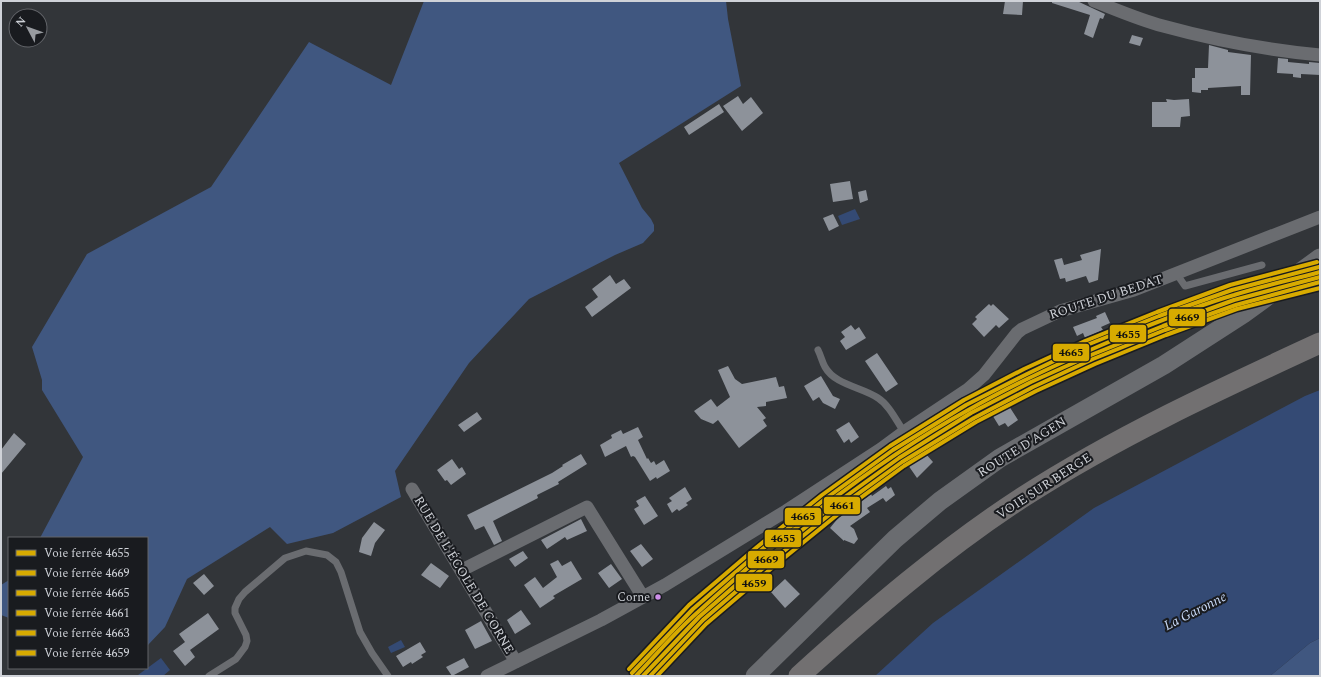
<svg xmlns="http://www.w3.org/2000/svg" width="1321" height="677" font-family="Spectral,serif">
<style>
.forest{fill:#405780}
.water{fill:#344a74}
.building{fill:#8d929a}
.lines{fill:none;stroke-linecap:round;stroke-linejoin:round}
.service{stroke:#6a6c70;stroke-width:7}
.minor{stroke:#6a6c70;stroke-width:13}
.secondary{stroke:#6a6c70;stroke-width:19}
.primary{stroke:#727071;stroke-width:21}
.rail-1-casing{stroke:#191b1f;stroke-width:7}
.rail-2-casing{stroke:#191b1f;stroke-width:7}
.rail-3-casing{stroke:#191b1f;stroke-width:7}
.rail-4-casing{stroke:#191b1f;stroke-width:7}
.rail-5-casing{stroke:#191b1f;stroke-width:7}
.rail-6-casing{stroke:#191b1f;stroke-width:7}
.rail-1{stroke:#d8ab00;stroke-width:4}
.rail-2{stroke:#d8ab00;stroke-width:4}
.rail-3{stroke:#d8ab00;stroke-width:4}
.rail-4{stroke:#d8ab00;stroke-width:4}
.rail-5{stroke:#d8ab00;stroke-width:4}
.rail-6{stroke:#d8ab00;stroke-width:4}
.bus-dot{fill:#ce8fe9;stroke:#191b1f;stroke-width:1.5}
.labels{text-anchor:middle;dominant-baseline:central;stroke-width:4;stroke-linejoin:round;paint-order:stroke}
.bus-label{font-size:12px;fill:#cfd2d8;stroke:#191b1f;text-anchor:end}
.street-label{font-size:13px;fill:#cfd2d8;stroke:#191b1f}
.water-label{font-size:14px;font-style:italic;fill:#c9daf8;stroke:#191b1f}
.line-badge{stroke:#191b1f;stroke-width:1.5}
.pale-badge-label{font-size:11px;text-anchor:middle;font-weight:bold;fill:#111}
</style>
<rect width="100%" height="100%" fill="#323539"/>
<path class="forest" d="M424,1H726L728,19L741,86L619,163L642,208L651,219L654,225V231L643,243L615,255L529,299L469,363L395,471L401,497L333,533L287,544L270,527L187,579L165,627L147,646V538H40L83,457L42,390V380L32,347L87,254L211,187L309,42L391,85Z
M9,580V618L1,615V585Z
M1320,638V676H1270L1310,643Z"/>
<path class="water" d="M855,209L860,219L842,225L838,216Z
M1320,390V638L1310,643L1270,676H875L933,623L1094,508L1305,396Z
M401,640L405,647L391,653L388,647Z
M161,658L170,670L163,676L138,675Z"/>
<path class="building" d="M1005,1H1023L1022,15L1003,14Z
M1052,1H1077L1105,14L1103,19L1100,18L1093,38L1084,34L1090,15L1052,3Z
M1132,35L1143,38L1140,46L1129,43Z
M1209,45L1228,50V52L1251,55L1250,95H1241V86L1208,88V90H1201V93L1192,92V78H1195V68H1208Z
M1278,58L1288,59V62L1309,64V62L1320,63V75L1301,74V78L1293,77V74L1277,73Z
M738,96L743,104L751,97L763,113L742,131L723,106Z
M1166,99L1174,100L1189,99L1190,116L1181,117L1180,127H1152V102H1167Z
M719,104L724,112L689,135L684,127Z
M850,181L853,199L833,202L830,184Z
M866,190L868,200L860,203L858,192Z
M833,214L839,226L829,231L823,218Z
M1101,249L1098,280L1089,283L1086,276L1066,282L1065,278L1060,279L1054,260L1062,258L1064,265L1082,260L1080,255Z
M610,275L616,284L624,279L631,288L592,317L585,307L598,297L592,289Z
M989,304L991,306L993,304L1009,319L999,328L996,325L984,337L972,324L977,319L975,317Z
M1105,312L1110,323L1101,327L1103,330L1085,338L1083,333L1077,336L1073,327L1097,318L1096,316Z
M851,325L855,330L859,327L866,338L846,350L840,341L845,337L841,332Z
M877,353L898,384L886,392L865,361Z
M728,366L735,379L742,384L776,377L779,387L784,386L787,398L766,402V406L757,407L766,418L763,420L767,426L739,448L718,420L713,424L701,419L694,411L711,399L717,407L730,397L718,370Z
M821,376L833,396L840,399L835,409L823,403L819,397L813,401L804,386Z
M1009,406L1018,420L1008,427L1005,423L999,426L991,413L998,408L1001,411Z
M477,412L482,419L464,432L458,425Z
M849,422L859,437L851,443L849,439L844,443L836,430Z
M638,427L643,437L638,440L647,459L648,458L651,463L654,461L656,465L664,460L670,471L657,479L656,477L650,481L635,457L633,456L631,457L626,446L605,457L600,445L612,438L611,435L621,430L623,434Z
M14,433L26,444L1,474V450Z
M925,453L933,462L917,478L908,465Z
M581,454L587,464L558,482L559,484L537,495L538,498L493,521L502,541L494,545L484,526L475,530L467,515L552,473L563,466L562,465Z
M452,459L459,469L462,467L466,474L451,485L447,480L445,481L437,470Z
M886,486L888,489L891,487L895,495L886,502L883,498L867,508L870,512L850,526L854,529L858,539L854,544L844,540V541L830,528L839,517L871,494L872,496Z
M685,487L692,499L686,503L688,505L679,511L677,509L672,513L667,504L672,501L669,498Z
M645,496L658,516L644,525L634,509L639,506L636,501Z
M581,519L587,531L567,540L565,537L547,549L541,540Z
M374,522L385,530L375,543L371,556L359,552L362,538Z
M641,544L653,559L642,567L630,551Z
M523,551L528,558L515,567L509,559Z
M558,560L562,566L571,561L582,579L553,596L555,598L540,608L524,585L535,577L543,588L557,577L550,564Z
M431,563L449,576L440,588L421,575Z
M611,564L622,579L609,588L598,573Z
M204,574L214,586L204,595L193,583Z
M785,579L800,594L785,608L771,592Z
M521,610L531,624L515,634L507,620Z
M208,613L219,629L190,650L195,657L185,666L173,651L185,642L179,634Z
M481,621L492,641L475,649L465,630Z
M420,642L426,652L421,655L423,657L412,664L411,662L403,667L396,656Z
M464,658L469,667L452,676L446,667Z"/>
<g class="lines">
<path class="service" d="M1176,273L1185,286L1262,265
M818,350C821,356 822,362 825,367C835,385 862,387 878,398C889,405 896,420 904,432
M209,676L236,659L245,647L247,641L246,635L235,613V608L239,599L245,592L285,558L306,551L327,555L336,562L341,572L360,632L372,653L388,676"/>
<path class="minor" d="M1094,1C1117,10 1140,20 1163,26C1214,40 1267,50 1320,55
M412,489L516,662
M462,570L587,507L643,597
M487,676L601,620L665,585L786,511L881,449L904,432L967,390L984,375L1017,333L1022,329L1060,311L1134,290L1320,217"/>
<path class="secondary" d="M755,676L895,539L940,501L1000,458L1164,365L1243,314L1320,258"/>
<path class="primary" d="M799,676C870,612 943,549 1023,497C1118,436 1218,390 1320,343"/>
<g class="rail-1-casing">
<path id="rail-1" d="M636,676C656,655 676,631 698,612C779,538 874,462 970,409C1023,379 1079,354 1135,331C1167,318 1200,305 1234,295C1262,286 1291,280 1320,272"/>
</g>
<g class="rail-2-casing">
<path id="rail-2" d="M643,676L699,617L766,559L831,507L899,458L971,413L1031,382L1091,355L1163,326L1234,300L1320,277"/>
</g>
<g class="rail-3-casing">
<path id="rail-3" d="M632,673L693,609L760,551L825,499L893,450L966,405L1027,374L1087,345L1159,316L1232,290L1319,267"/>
</g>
<g class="rail-4-casing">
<path id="rail-4" d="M650,676L703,620L769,563L834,511L902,462L974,418L1033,387L1093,359L1165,330L1236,305L1320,282"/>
</g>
<g class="rail-5-casing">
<path id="rail-5" d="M629,669L689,605L757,547L822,495L890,446L964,400L1024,369L1085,341L1157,312L1230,285L1317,262"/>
</g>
<g class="rail-6-casing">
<path id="rail-6" d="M657,676L706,624L773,567L837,515L904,466L976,422L1036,391L1095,364L1166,335L1237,309L1320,288"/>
</g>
<use href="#rail-1" class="rail-1"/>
<use href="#rail-2" class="rail-2"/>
<use href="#rail-3" class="rail-3"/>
<use href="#rail-4" class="rail-4"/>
<use href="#rail-5" class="rail-5"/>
<use href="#rail-6" class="rail-6"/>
</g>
<circle class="bus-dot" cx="658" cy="597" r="3.5"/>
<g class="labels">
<g class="bus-label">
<text x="650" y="597">Corne</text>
</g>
<g class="street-label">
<text transform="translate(1106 297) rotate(-18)">ROUTE DU BEDAT</text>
<text transform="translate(1022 447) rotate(-32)">ROUTE D'AGEN</text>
<text transform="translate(1044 486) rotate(-33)">VOIE SUR BERGE</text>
<text transform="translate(464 575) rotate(59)">RUE DE L'ÉCOLE DE CORNE</text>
</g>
<g class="water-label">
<text transform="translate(1195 611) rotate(-27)">La Garonne</text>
</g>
</g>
<g class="line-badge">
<rect x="1168" y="308" width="38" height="19" rx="4" fill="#d8ab00"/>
<rect x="1109" y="324" width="38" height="19" rx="4" fill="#d8ab00"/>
<rect x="1052" y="343" width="38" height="19" rx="4" fill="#d8ab00"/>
<rect x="823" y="496" width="38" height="19" rx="4" fill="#d8ab00"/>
<rect x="784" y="507" width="38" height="19" rx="4" fill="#d8ab00"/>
<rect x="764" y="529" width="38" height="19" rx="4" fill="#d8ab00"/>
<rect x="747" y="550" width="38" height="19" rx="4" fill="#d8ab00"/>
<rect x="735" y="573" width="38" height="19" rx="4" fill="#d8ab00"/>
</g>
<g class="pale-badge-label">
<text x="1187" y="321">4669</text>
<text x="1128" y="338">4655</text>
<text x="1071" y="356">4665</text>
<text x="842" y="509">4661</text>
<text x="803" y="520">4665</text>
<text x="783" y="542">4655</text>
<text x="766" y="563">4669</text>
<text x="754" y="587">4659</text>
</g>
<rect width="1321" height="677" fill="none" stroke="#cfd2d8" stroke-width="4"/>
<rect x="8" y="537" width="140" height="132" fill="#191b1f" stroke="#626469"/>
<rect x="16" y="550" width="20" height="6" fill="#d8ab00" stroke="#626469"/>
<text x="44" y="557" font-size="12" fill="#cfd2d8">Voie ferrée 4655</text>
<rect x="16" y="570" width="20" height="6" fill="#d8ab00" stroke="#626469"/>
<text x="44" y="577" font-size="12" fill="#cfd2d8">Voie ferrée 4669</text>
<rect x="16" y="590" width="20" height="6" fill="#d8ab00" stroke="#626469"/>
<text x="44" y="597" font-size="12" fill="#cfd2d8">Voie ferrée 4665</text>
<rect x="16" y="610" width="20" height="6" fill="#d8ab00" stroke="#626469"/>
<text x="44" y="617" font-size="12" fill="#cfd2d8">Voie ferrée 4661</text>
<rect x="16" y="630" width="20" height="6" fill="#d8ab00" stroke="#626469"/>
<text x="44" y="637" font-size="12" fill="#cfd2d8">Voie ferrée 4663</text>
<rect x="16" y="650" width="20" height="6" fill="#d8ab00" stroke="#626469"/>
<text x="44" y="657" font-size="12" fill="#cfd2d8">Voie ferrée 4659</text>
<g transform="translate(28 28) rotate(311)"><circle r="19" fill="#191b1f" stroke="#626469"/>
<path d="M0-3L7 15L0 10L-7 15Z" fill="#989ba0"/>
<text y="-6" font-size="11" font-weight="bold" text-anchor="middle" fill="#cfd2d8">N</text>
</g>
</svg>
